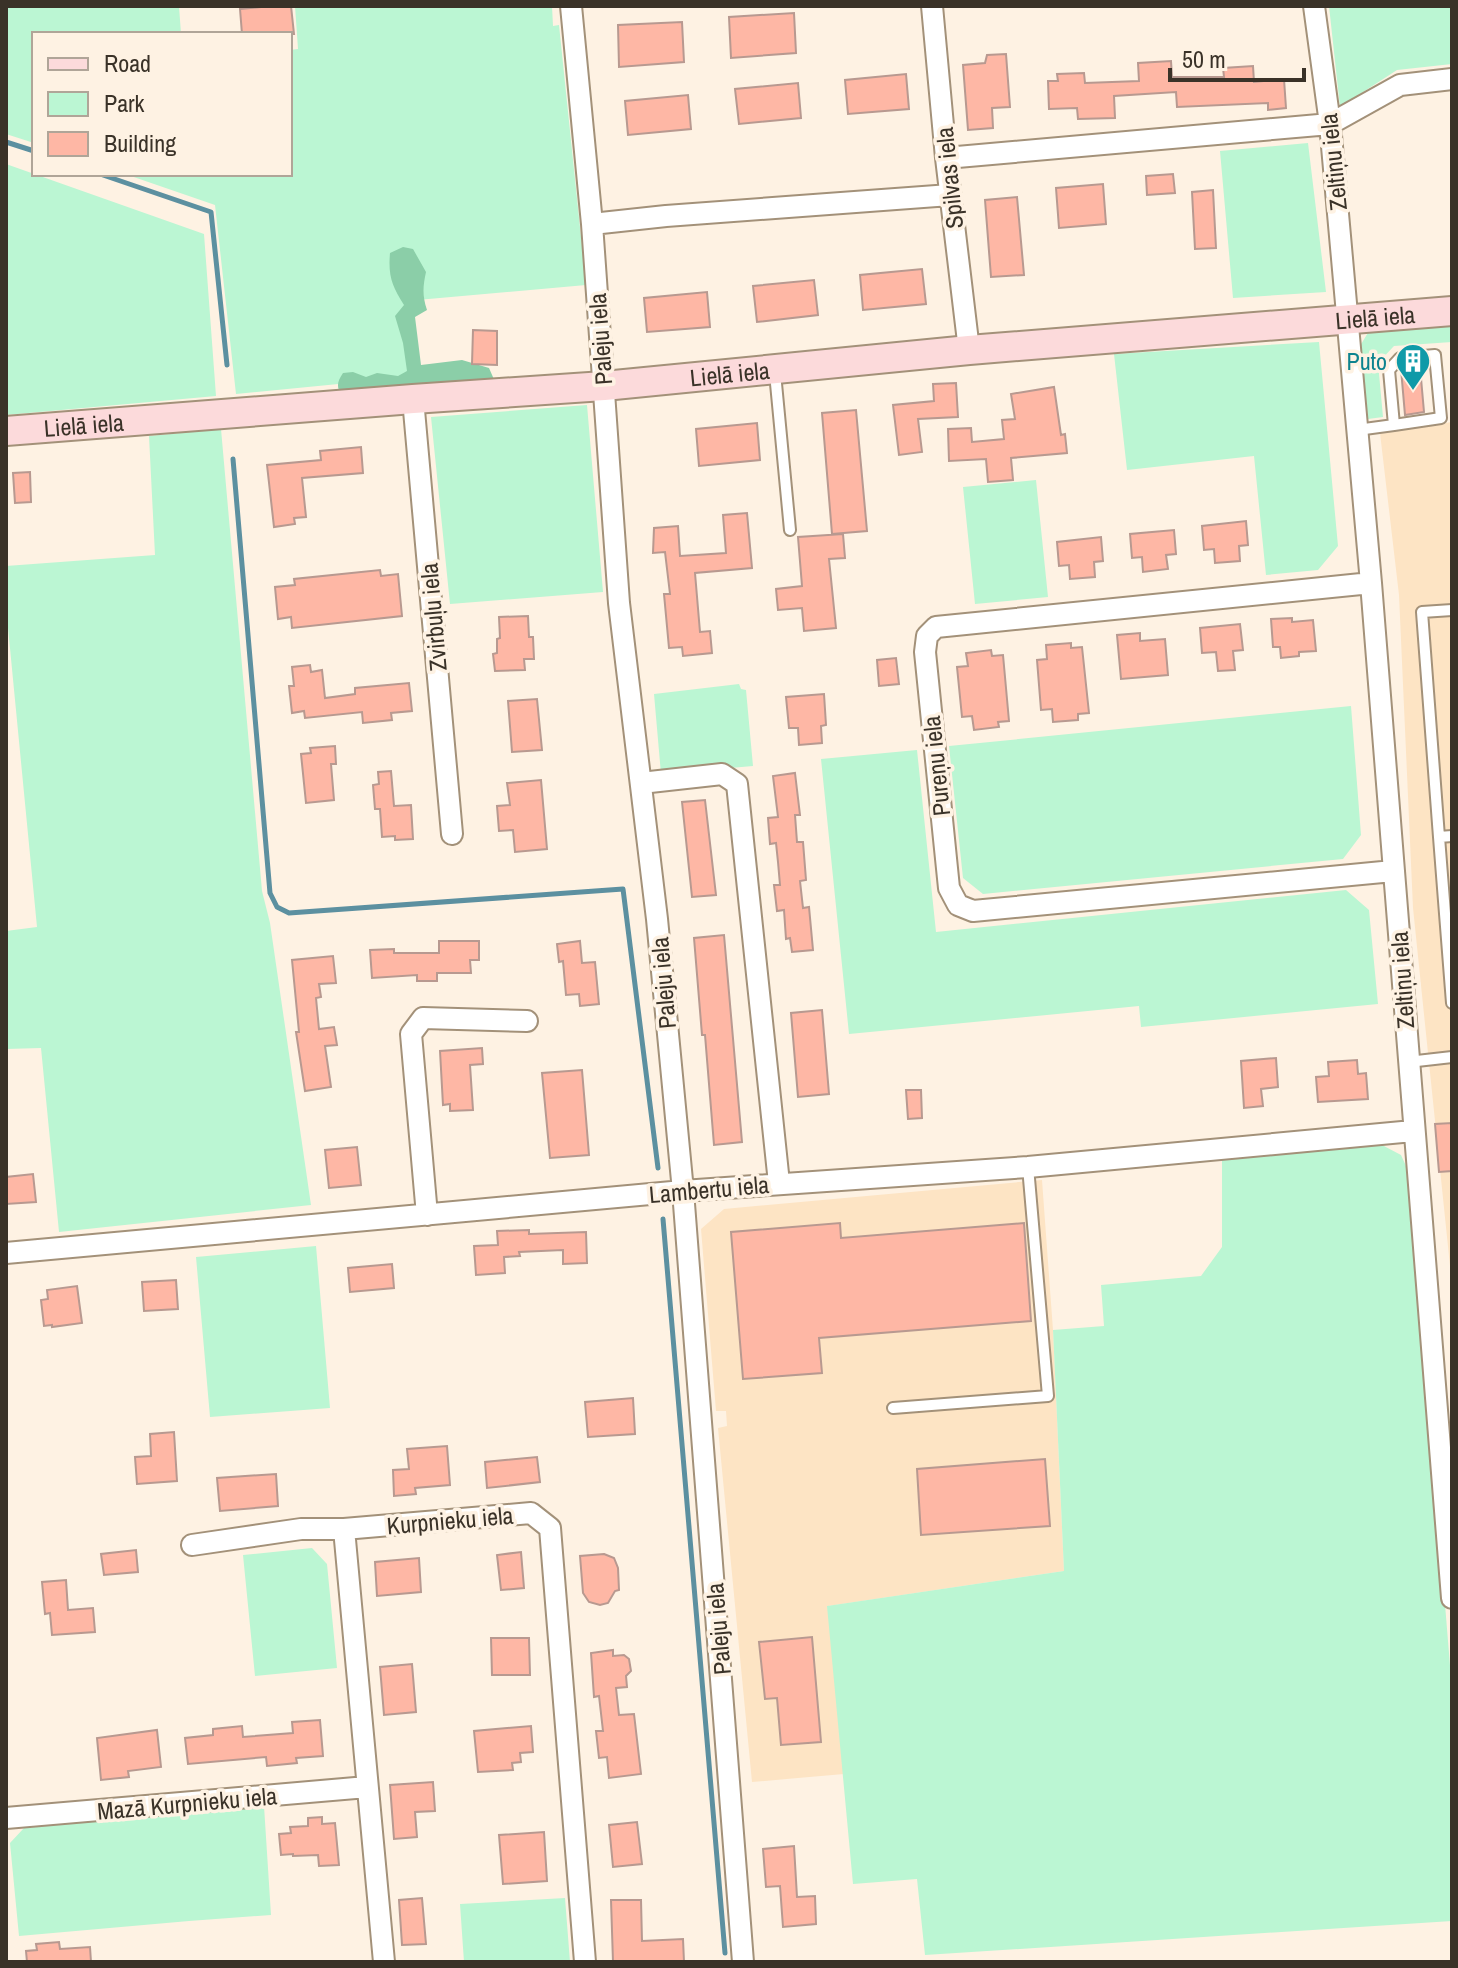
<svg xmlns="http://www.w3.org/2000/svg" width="1458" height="1968" font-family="'Archivo Narrow',sans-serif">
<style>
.built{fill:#fde4c4}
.green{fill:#bbf6d3}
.forest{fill:#8bcea8}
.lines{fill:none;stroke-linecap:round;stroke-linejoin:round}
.stream{stroke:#5c90a0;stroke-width:5}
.building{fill:#feb7a5;stroke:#b89990;stroke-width:2}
.lane-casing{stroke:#a39179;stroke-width:14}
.street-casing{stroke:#a39179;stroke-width:24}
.secondary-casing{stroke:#a39179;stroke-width:32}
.lane{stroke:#fff;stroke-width:10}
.street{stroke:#fff;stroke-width:20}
.secondary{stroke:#fcdadb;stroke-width:28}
.labels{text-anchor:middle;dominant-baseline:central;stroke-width:7;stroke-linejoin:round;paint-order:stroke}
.street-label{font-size:24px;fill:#3a3228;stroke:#fef2e3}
.culture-label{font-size:24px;fill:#0d838f;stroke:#fef2e3;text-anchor:end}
</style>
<rect width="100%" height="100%" fill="#fef2e3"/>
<path class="built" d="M1452,422V1285L1413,908L1399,595L1380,433Z
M1042,1180L1053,1330L1064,1571L828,1606L844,1774L752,1782L718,1428L727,1426L726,1411H716L701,1229L724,1209Z"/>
<path class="green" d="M6,6H179L181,34H34V143L6,134Z
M295,6H552L553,26L559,25L586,285L406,301L410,377L236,394L215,205L125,174H290V50L298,49Z
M1329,6H1452V64L1397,70L1340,107Z
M1308,143L1326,292L1233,298L1220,151Z
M6,164L204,234L216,396L6,415Z
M1452,320V342L1394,346L1378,363L1383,417L1368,419L1360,346L1369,331Z
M1319,342L1338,546L1318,570L1266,575L1254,456L1127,470L1114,354Z
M587,405L603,592L450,604L431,417Z
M221,429L262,891L270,923L311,1205L59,1232L41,1048L6,1049V931L37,927L6,607V566L155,555L149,436Z
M1036,480L1048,597L975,604L963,487Z
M739,684L741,689L746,690L753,766L661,774L654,694Z
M1351,706L1361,835L1343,859L983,894L963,878L949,746Z
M917,750L936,932L1346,890L1369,910L1378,1004L1141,1027L1139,1006L849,1034L821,759Z
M1382,1145L1401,1155L1410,1175L1452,1690V1921L925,1955L917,1879L853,1884L827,1606L1064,1571L1053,1330L1104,1326L1101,1285L1201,1276L1222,1247V1160Z
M316,1246L330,1408L210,1417L196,1257Z
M312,1548L327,1564L337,1668L255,1676L243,1555Z
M264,1806L271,1915L189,1921L19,1936L10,1843L24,1828Z
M565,1898L570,1962H464L460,1904Z"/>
<path class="forest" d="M403,247L413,249L426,272C423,286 422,295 427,310L415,317L421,365L462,360L489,368L496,384L342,396C336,387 337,382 343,373L353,372L366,377L377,373L398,376L407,371L403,343L395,316L404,305C392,286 388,276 390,253Z"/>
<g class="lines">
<path class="stream" d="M6,142L34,151
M100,174L211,212L227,365
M233,459L270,893L277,907L289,913L623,889L658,1168
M663,1219L725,1953"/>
</g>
<path class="building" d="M271,6H291L294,34H242L240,9Z
M794,13L796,53L731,58L729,17Z
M682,22L684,62L619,67L618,25Z
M1006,54L1010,107L992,108L993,128L968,130L963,65L985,63L987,55Z
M1171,61L1172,77H1224L1223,68L1253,66L1254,82L1284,79L1286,108L1268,110V103L1177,107L1176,92L1114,96L1115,118L1078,119L1077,108L1049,109L1048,81H1058L1057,74L1084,73L1085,83L1139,81L1138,63Z
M906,74L909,109L848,114L845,80Z
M798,83L801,118L739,124L735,89Z
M688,95L691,129L628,135L625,101Z
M1173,174L1175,193L1147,195L1146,176Z
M1103,184L1106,224L1059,228L1056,188Z
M1213,190L1216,248L1195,249L1192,192Z
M1017,197L1024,275L991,277L985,200Z
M922,269L926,304L863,310L860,275Z
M814,280L818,315L757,322L753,286Z
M707,292L710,327L647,332L644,298Z
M473,330L497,331V365L472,364Z
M1420,367L1424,412L1405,415L1401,369Z
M956,383L958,417L918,419L922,452L899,455L893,405L934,401L933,384Z
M1054,387L1061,435L1065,434L1067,453L1011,458L1013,480L988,482L986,459L949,461L948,429L971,428L972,442L1004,439L1002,420L1015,419L1011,394Z
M856,410L867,531L832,534L822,413Z
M757,423L760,460L699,466L696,429Z
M361,447L363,473L302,478L306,517L294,518L295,524L274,527L267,465L321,460L320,451Z
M30,472L31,502L15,503L13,473Z
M747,513L752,568L695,573L700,632L710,631L712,653L683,656L682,647L669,648L664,594H670L665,552L653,553L654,528L678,526L680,556L726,553L723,515Z
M1246,521L1248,545L1239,546L1240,561L1215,563L1214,549L1204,550L1202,526Z
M1174,530L1176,554L1166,555L1168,569L1143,572L1142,557L1132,558L1130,534Z
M843,534L845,558L829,559L836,628L804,631L802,608L778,610L776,589L802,586L798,537Z
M1101,537L1103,561L1094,562L1095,577L1070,579L1069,565L1059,566L1057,542Z
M380,570L381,576L398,574L402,616L292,628L291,617L278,619L275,587L295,585L294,579Z
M528,616L529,637H533L534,659H524L525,670L495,671L493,654L497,653V639L500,638L499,617Z
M1292,618V622L1313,620L1316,651L1299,652V656L1281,658L1280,647H1273L1271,619Z
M1240,624L1243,650L1233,651L1235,670L1218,671L1216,652L1202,653L1200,628Z
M1140,633V641L1165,639L1168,675L1121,679L1117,635Z
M1071,643V648L1082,647L1089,713L1078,714V720L1053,722L1052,709L1041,710L1037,660L1047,659L1046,645Z
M991,650L992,656L1003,655L1009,721L998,722L999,727L974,730L972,716L962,717L957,667L968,666L966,653Z
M896,658L899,684L879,686L877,660Z
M310,665L311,672L322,670L325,698L355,694V688L409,683L412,711L391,713L392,720L363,723L362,712L305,718L304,711L292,713L289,686H294L292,667Z
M824,694L826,725L821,726L822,743L799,745L798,728H789L786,697Z
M537,699L542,750L512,752L508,701Z
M335,746L336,764H331L334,800L306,803L301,754L311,753L310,748Z
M391,771L394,806L411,805L413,839L395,840V836L382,837L380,809H375L373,785L379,784L378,772Z
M795,773L800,815H795L797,842H803L806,880L800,881L803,908L809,907L813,950L792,952L790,938L786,939L784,910L777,911L774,885H780L778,862L776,843L770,844L768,818L778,817L773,776Z
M541,780L547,849L515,852L513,830L499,831L497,806L510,805L507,783Z
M705,800L716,895L692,897L682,802Z
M724,935L742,1142L714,1145L705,1035H702L694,938Z
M439,941H479V960H470L471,973H437V981H417V975L372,978L370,950L394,949V953H439Z
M580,941L582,963L595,962L599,1004L580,1006L579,994L566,995L563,961L559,962L557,944Z
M333,956L336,983L319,984L321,997L316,998L319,1029L334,1027L337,1045L325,1046L331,1087L305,1091L296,1032H299L292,960Z
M822,1010L829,1094L798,1097L791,1013Z
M482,1048L483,1064L470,1065L473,1110L450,1111V1104L443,1105L440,1051Z
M1276,1058L1278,1087L1261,1089L1263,1106L1244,1108L1241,1061Z
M1357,1060L1358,1074L1366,1073L1368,1099L1318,1102L1316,1077L1329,1076L1328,1062Z
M582,1070L589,1155L550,1158L542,1073Z
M906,1090H921L922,1118L908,1119Z
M1452,1123V1171L1439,1172L1435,1124Z
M357,1147L361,1185L329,1188L325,1150Z
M33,1174L36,1202L6,1204V1177Z
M840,1223L841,1238L1024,1223L1031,1321L819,1338L822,1373L743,1379L731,1232Z
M529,1230V1234L586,1232L587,1263L563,1264V1250L519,1252L520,1256L504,1257L505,1273L476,1275L474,1246L498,1245L497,1231Z
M392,1264L394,1288L350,1292L348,1268Z
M176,1280L178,1309L144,1311L142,1282Z
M77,1286L82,1323L52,1327V1325L44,1326L41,1300L48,1299L47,1290Z
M633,1398L635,1434L588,1437L585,1402Z
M174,1432L177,1481L137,1484L135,1457L151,1456L150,1434Z
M447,1446L450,1485L415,1488L416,1494L394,1496L393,1470L409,1469L407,1449Z
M537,1457L540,1482L487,1488L485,1462Z
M1045,1459L1050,1526L921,1535L917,1469Z
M276,1474L278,1506L220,1511L217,1478Z
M136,1550L138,1572L104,1575L101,1554Z
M521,1552L524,1588L501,1590L497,1555Z
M604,1554L614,1558L618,1568L619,1590L615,1591L608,1603L600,1605L589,1602L583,1593L580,1556Z
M419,1558L421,1592L377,1596L375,1562Z
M66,1580L68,1610L93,1608L95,1632L52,1635L50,1613L45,1614L42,1582Z
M812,1637L821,1742L781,1745L777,1698L765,1699L759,1642Z
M491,1638H529L530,1675H492Z
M613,1650V1656L624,1655L629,1659L631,1671L626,1676L627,1687L616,1688L619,1715L634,1714L641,1774L609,1778L607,1757L599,1758L596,1731H603L599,1696L594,1697L591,1653Z
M412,1664L416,1712L384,1715L380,1667Z
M320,1720L323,1756L296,1758L297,1763L267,1766L266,1757L188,1764L185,1738L213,1735V1729L242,1726L243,1737L293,1733L292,1722Z
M531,1726L533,1752L520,1753L521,1762L512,1763L513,1770L478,1772L474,1731Z
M157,1730L161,1767L128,1771L129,1777L101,1780L97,1738Z
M433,1782L435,1811L415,1812L417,1837L394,1839L390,1785Z
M322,1817V1824L335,1823L339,1865L319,1866L318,1855L293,1856V1854L281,1855L279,1834L291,1833L290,1827L308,1826V1818Z
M637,1822L642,1864L613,1867L609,1825Z
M544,1832L547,1881L503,1884L499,1835Z
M794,1846L797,1897L815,1896L816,1924L783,1927L780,1886L766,1887L763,1849Z
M422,1898L426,1944L402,1945L399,1900Z
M611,1900H641L642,1941L683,1939L684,1962H613Z
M59,1942L60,1949L90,1947L91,1962H27L26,1951L37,1950L36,1944Z"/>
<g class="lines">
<g class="lane-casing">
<path id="lane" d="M775,373L790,530
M1357,430L1394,425L1389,370L1400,358L1435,355L1441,418L1394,425
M1452,836L1439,837L1452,1003
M1439,837L1422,612L1452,610
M1408,1062L1452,1057
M893,1408L1048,1396L1028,1167"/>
</g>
<g class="street-casing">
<path id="street" d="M571,6L592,224L619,603L657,919L683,1191L743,1962
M932,6L946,158L969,350
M1314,6L1330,124L1371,583L1452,1598
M946,158L1330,124L1400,85L1452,79
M592,224L666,216L950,195
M413,399L452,834
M1371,583L936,627L927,636L925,652L949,888L958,905L973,911L1393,871
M641,783L722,774L737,784L779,1183
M427,1215L411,1034L423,1018L527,1021
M6,1253L683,1191L1028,1167L1413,1131
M344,1529L384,1962
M192,1545L301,1529H344L531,1513L550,1528L585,1962
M6,1818L367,1787"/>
</g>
<g class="secondary-casing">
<g id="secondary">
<path id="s1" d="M6,431L413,399L604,386L969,350L1452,311"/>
</g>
</g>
<use href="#lane" class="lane"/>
<use href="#street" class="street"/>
<use href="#secondary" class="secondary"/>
</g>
<defs>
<g id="building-pin" transform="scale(1.8)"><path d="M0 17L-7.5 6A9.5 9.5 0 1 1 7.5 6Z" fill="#0f9aa8" stroke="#fef2e3"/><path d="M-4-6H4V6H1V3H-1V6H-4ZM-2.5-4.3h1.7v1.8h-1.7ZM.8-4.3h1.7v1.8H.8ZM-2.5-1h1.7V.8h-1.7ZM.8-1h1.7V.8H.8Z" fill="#fff"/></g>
</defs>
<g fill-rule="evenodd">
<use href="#building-pin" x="1413" y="361"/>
</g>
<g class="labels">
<g class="street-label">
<text transform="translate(1333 162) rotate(-96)">Zeltiņu iela</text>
<text transform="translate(949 178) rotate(-96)">Spilvas iela</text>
<text stroke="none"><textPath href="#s1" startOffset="1374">Lielā iela</textPath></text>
<text transform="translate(600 339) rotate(-94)">Paleju iela</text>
<text stroke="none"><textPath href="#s1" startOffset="726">Lielā iela</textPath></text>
<text stroke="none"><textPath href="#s1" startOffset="78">Lielā iela</textPath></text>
<text transform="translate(433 617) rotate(-95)">Zvirbuļu iela</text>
<text transform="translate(936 766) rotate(-96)">Pureņu iela</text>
<text transform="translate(1402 980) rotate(-94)">Zeltiņu iela</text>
<text transform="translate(663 983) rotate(-95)">Paleju iela</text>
<text transform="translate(709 1189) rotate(-5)">Lambertu iela</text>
<text transform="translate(450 1520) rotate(-5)">Kurpnieku iela</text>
<text transform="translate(718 1629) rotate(-95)">Paleju iela</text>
<text transform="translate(187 1803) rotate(-5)">Mazā Kurpnieku iela</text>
</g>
<g class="culture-label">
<text x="1387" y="361">Puto</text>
</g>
</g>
<rect width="1458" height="1968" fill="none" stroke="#3a3228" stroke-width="16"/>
<rect x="32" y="32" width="260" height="144" fill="#fef2e3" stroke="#b0a598" stroke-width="2"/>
<rect x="48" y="58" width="40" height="12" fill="#fcdadb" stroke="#b0a598" stroke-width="2"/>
<text x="104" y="72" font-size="24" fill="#3a3228">Road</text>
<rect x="48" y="92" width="40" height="24" fill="#bbf6d3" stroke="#b0a598" stroke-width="2"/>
<text x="104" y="112" font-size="24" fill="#3a3228">Park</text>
<rect x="48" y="132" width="40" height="24" fill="#feb7a5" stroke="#b0a598" stroke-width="2"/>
<text x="104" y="152" font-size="24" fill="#3a3228">Building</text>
<path d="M1170 68v12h134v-12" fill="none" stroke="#3a3228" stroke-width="4"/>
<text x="1182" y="68" font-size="24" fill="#3a3228" stroke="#fef2e3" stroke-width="6" paint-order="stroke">50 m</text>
</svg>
